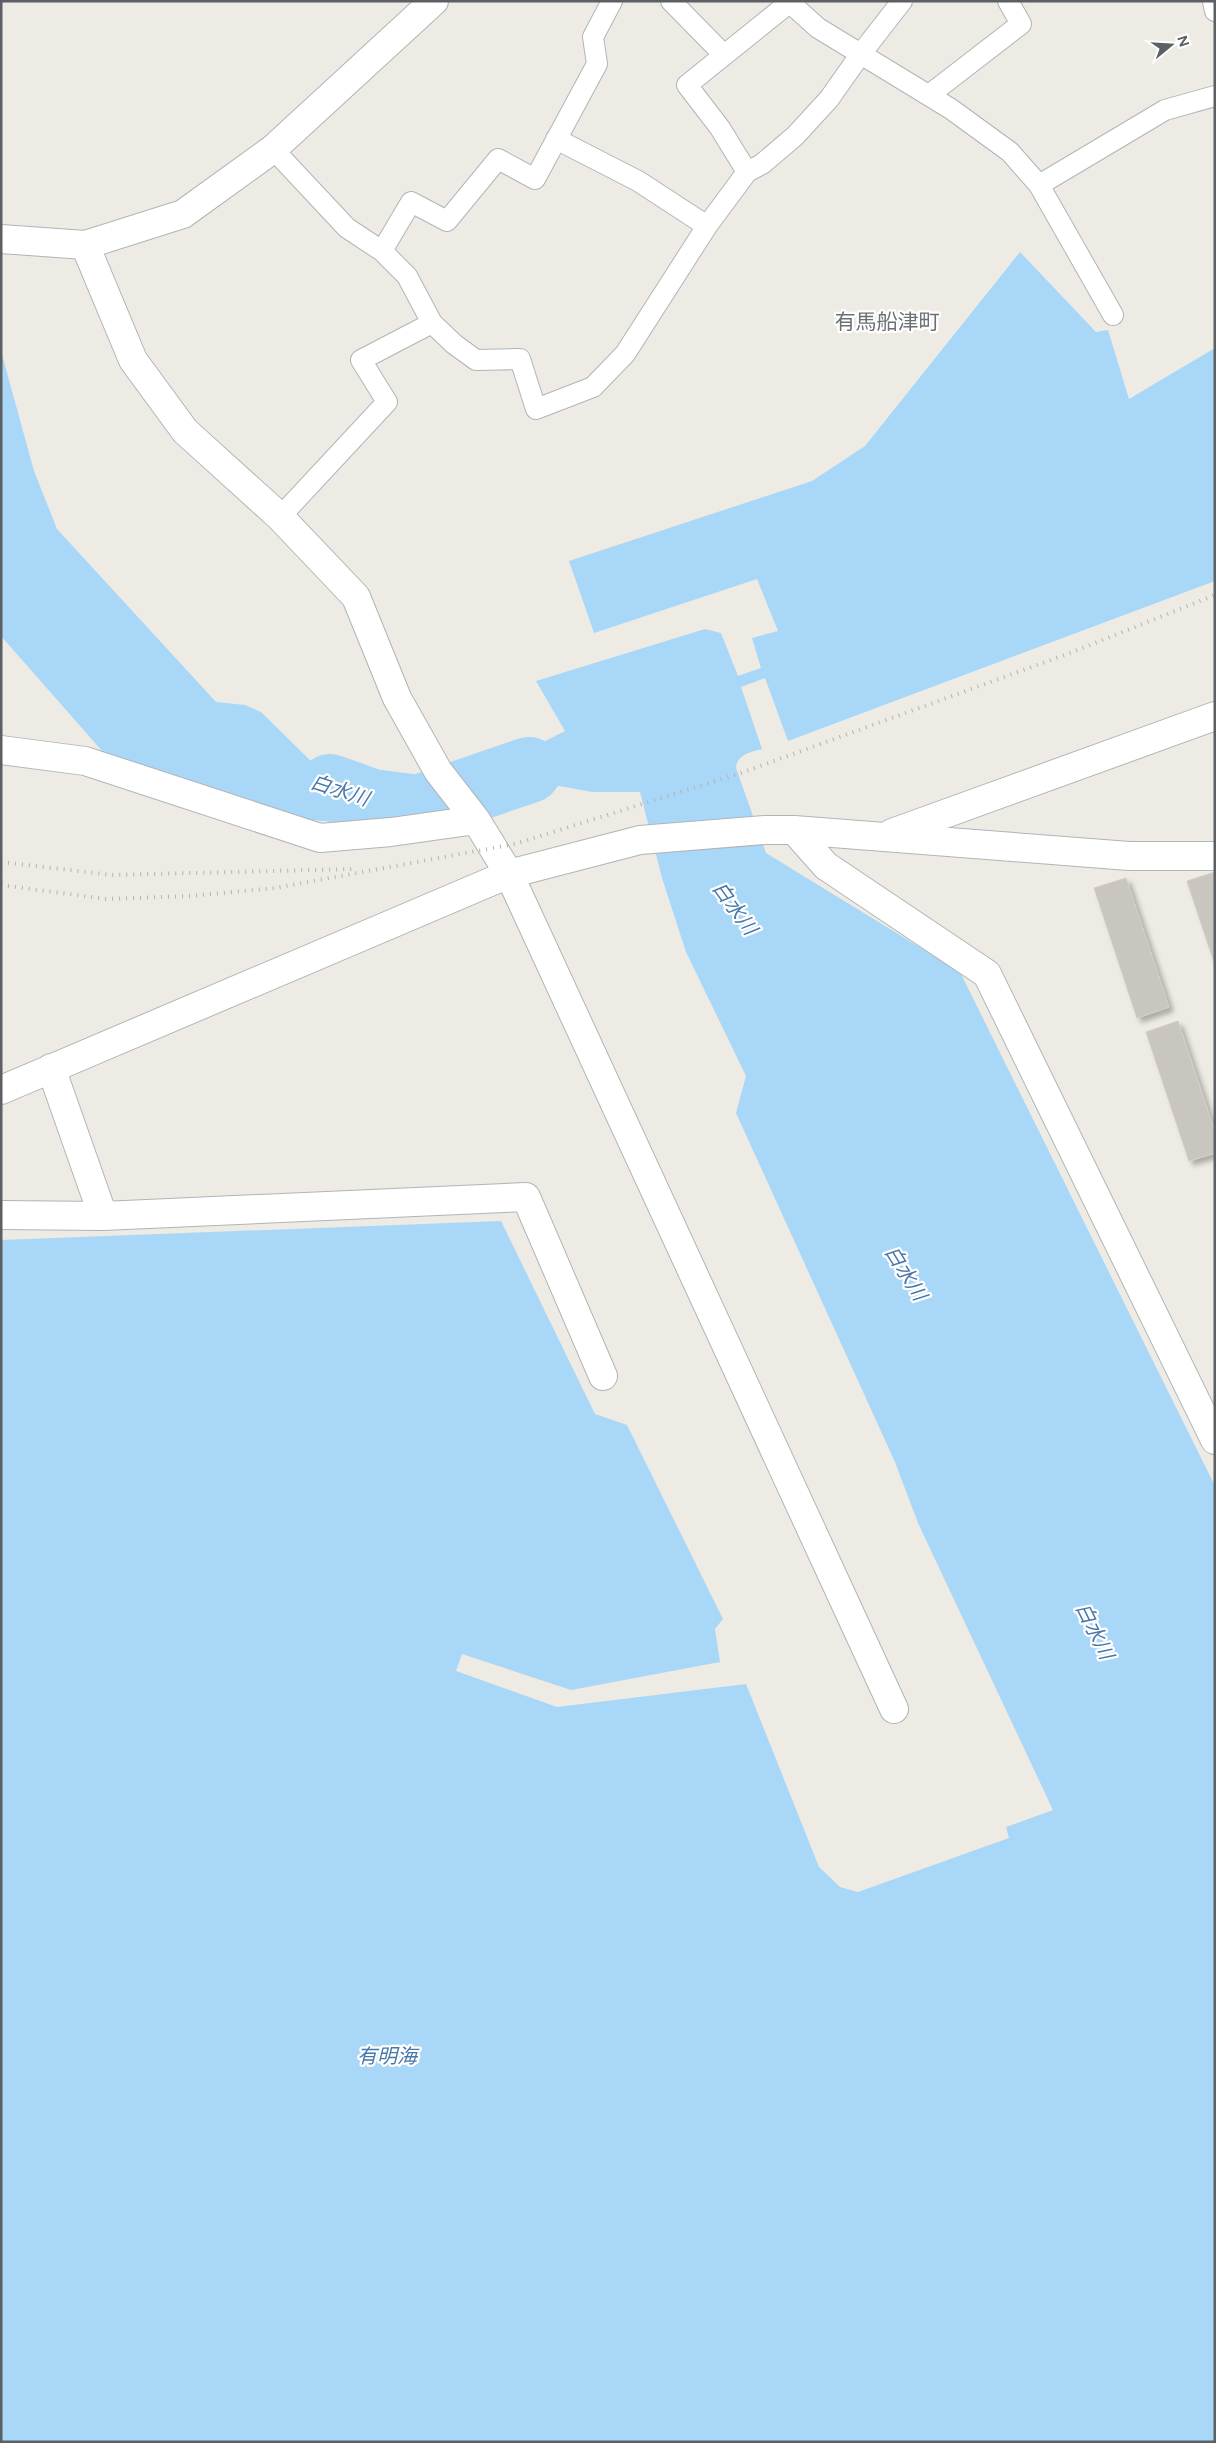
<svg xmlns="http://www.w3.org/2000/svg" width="1216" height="2443" font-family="Figtree,'Noto Sans JP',sans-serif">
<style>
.water{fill:#a9d7f8}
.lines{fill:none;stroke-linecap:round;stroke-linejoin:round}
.river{stroke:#a9d7f8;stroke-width:66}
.building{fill:#c9c6c0;stroke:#d2cdc3;filter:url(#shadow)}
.service-casing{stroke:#b1b4b8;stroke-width:22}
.minor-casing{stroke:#b1b4b8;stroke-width:30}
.service{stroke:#fff;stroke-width:20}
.minor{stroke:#fff;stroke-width:28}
.rail{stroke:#b2b3b3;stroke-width:4;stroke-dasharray:1 6;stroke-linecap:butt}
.labels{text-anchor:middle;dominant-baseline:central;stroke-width:4.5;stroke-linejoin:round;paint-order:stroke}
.water-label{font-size:20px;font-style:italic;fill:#4878a9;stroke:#fff}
.quarter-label{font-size:21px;fill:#6d7175;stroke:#fff}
</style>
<defs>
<filter id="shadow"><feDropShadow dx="4.5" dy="4.5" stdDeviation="2.5" flood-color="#0004"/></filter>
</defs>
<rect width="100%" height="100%" fill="#edebe4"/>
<path class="water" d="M1020,252L1096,332L1108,330L1129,399L1215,348V581L788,741L765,678L741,687L762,749C751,752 737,754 736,768L766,853L960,972L1215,1486V2442H1V1240L501,1221L595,1414L627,1425L723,1619L715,1629L720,1662L571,1690L462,1654L456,1671L557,1707L746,1684L819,1867L840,1887L858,1892L1009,1838L1006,1827L1053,1810L918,1523L895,1462L736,1113L746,1076L686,952L662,878L640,792H592L522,779L476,802L460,784L565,731L536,681L705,629L721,633L738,676L761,668L752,638L778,631L757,579L594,633L569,561L812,481L865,446Z
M1,351L34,471L57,529L216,702L245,705L261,712L318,768L356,783L420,800L417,817L347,823L288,818L103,752L1,636Z"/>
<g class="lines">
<path class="river" d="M330,787L372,802L418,808L529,770"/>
</g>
<path class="building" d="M1215,872V965L1187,881Z
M1126,878L1169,1007L1137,1018L1094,888Z
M1178,1021L1215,1132V1153L1189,1161L1146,1032Z"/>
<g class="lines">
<g class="service-casing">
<path id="service" d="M671,1L724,55
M788,1L818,28L951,109L1010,152L1039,185L1113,315
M1213,1L1215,11
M929,95L1021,24L1008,1
M556,139L638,181L707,226
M273,149L347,228L382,251L407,276L432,323L454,344L476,360L520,359L536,409L593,387L625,354L707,226L747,172L762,164L795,136L829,99L860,55L902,1
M747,172L720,128L687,85L789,3
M1039,185L1165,110L1215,96
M382,251L411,202L447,221L498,159L535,179L597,64L593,37L612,1
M280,517L387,402L361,360L432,323"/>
</g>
<g class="minor-casing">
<path id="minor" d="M1,239L85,245L183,214L273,149L434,1
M85,245L133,360L185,431L280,517L356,597L397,698L438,771L476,820L509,874L894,1709
M1,750L85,761L320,838L391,832L476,820
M794,830L826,866L987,974L1215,1440
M892,833L1215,716
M51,1068L103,1216L526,1197L603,1376
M1,1090L509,874L640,840L765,830H794L1129,856H1215
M1,1215L103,1216"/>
</g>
<use href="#service" class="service"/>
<use href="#minor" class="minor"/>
<path class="rail" d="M1,862L112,875L353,869
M1,885L106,899L191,896L275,888L515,844L741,773L1070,653L1215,595"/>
</g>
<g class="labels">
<g class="water-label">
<text transform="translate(340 790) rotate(18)">白水川</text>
<text transform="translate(735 908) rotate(54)">白水川</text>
<text transform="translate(906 1273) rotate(58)">白水川</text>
<text transform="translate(1095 1631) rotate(64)">白水川</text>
<text x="387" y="2056">有明海</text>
</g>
<g class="quarter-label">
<text x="887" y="321">有馬船津町</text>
</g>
</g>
<rect width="1216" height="2443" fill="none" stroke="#5c5f63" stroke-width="5"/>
<g transform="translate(1171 45) rotate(72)" stroke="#ffffff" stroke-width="4" paint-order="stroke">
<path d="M0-4L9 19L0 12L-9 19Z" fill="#5c5f63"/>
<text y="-8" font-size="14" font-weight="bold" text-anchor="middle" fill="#5c5f63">N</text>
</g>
</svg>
